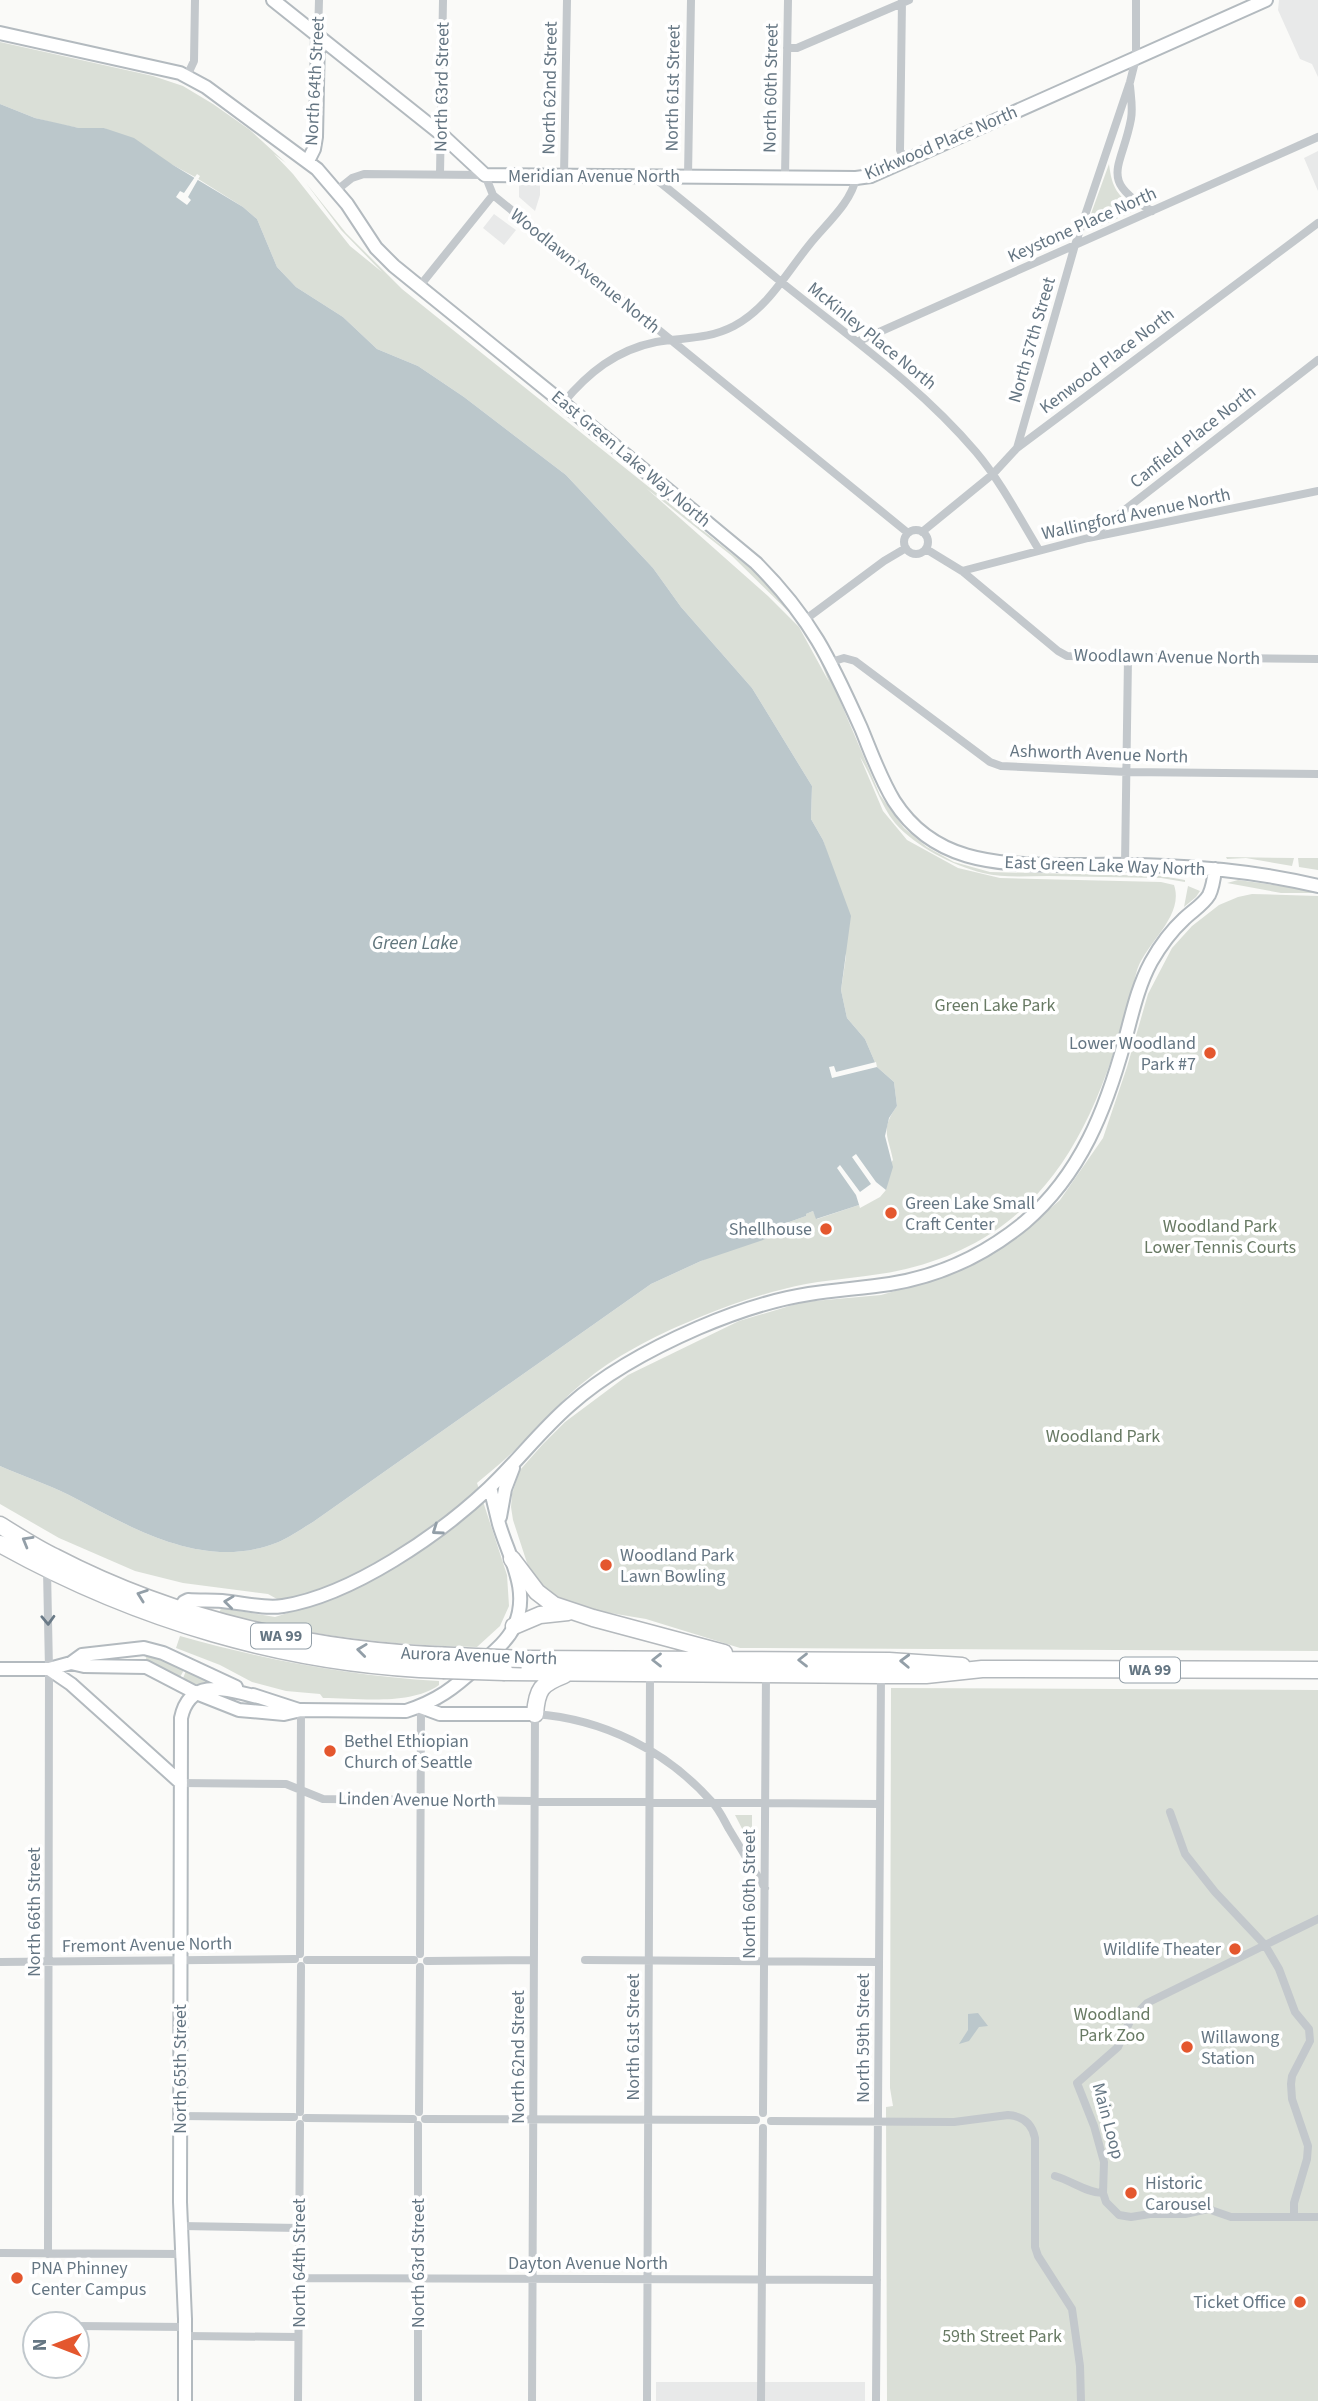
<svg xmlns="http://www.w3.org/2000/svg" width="1318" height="2401" font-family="'Source Sans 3',sans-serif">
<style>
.built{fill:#e8e9e9}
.green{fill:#dadfd7}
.water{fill:#bbc7cb}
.pier{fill:#fafaf8}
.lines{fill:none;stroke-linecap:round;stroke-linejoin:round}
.secondary-casing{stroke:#b3babf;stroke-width:16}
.highway-casing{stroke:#b4b9bd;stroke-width:19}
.street{stroke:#c3c8cc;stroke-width:8}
.secondary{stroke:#fff;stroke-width:12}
.highway{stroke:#fff;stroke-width:16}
.highway-bridge-casing{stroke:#b4b9bd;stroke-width:19;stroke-linecap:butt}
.highway-bridge{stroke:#fff;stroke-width:16}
.oneway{stroke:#939fa8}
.oneway2{stroke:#6a7a87}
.poi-dot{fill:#e4572e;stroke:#fff;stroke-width:2.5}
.labels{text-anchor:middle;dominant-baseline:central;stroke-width:7;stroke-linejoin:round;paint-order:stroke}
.shield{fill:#fff;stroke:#939fa8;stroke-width:2}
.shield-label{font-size:16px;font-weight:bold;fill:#657683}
.street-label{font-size:18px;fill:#657683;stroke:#fff}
.park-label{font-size:18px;fill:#687a64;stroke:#fff}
.poi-label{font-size:18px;fill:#657683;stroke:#fff;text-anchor:start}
.water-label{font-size:19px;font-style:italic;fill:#60757c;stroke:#fff}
</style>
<rect width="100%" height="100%" fill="#fafaf8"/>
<path class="built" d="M1279,0H1318V77L1312,64L1300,59L1278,10Z
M1318,151V191L1304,158Z
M540,184V195L535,211L519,197V185Z
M494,214L516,230L504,245L483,228Z
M656,2382H865V2401H656Z"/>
<path class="green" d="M0,42L153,76L183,86L213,104L250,130L286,163L274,154L293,174L350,246L382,272L341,230L306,183L346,233L402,289L756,573L792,612H789L732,556L646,488L768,596L799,627L829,682L819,658L795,617L799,622L826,668L880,795L904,828L927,847L954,862L990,872L1162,876L1185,880V882L1161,878C1123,877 1085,877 1048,876C1027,876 1004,878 983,873C952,865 916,847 895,823C879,803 873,778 860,757L883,811L907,840L958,868L1000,878L1161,882L1174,885C1185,918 1143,944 1136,974C1102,1109 1057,1233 906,1269C873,1277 839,1278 806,1284C770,1291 734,1303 700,1317C663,1332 620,1353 589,1378C563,1397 544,1422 521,1444C507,1458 492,1471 477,1483L507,1575L509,1606L500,1626L477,1647C389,1646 304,1634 219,1614L221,1608L275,1617L297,1610L268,1594L183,1583L135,1571L59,1538L0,1504V1466C23,1476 47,1484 69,1495C133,1528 202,1571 276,1543C289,1538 301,1529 313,1522L651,1284L775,1227L806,1216V1214L813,1211L817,1219L859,1205L893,1160C888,1135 880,1130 897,1106L894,1082L877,1067L865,1039L847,1018L841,990L846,956L832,870L823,840L811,819L812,786L752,688L681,607L653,568L566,475L464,397L418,366L377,349L343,317L296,287L277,267L257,219L243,207L195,177L104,128H79L58,124L35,118L0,104Z
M1109,164C1112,188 1117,196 1138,209L1092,230L1088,222Z
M1226,857L1294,858L1292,866L1246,858L1227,859Z
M1298,858H1318V870L1299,867Z
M1238,880L1318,891V893H1281L1227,883Z
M1188,886L1200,891L1196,897L1184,907Z
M1252,894L1318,896V1651L740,1648L646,1619L586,1609L558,1599L542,1587L529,1569L513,1520L511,1507L512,1494L520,1470L543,1444L565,1422L628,1375L739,1321L803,1302L881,1295L944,1277L970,1265L1023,1232L1060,1200L1103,1138L1127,1067L1148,994L1172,948L1192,926L1219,905L1238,897Z
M180,1636C265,1660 350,1676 439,1681V1685C410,1706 357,1698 323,1698L320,1694L286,1691L252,1682L220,1665L176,1648Z
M145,1653L185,1668L179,1679L147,1663Z
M187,1668L220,1683L196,1688L182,1681Z
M891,1688L1318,1690V2401H887L886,2107L893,2106L890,2088Z
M735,1815H752V1848Z"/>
<path class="water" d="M0,104L35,118L79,128H104L134,138L173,165L243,207L257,219L277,267L296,287L343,317L377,349L418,366L464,397L566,475L653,568L681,607L752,688L812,786L811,819L823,840L851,916L841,990L847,1018L865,1039L877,1067L894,1082L897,1106L889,1118L885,1136L893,1167L886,1190L859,1205L816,1219L813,1211L806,1214V1216L775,1227L777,1233L763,1240L701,1261L651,1284L313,1522C301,1529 289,1538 276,1543C202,1571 133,1528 69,1495C47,1484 23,1476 0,1466Z
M978,2013L988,2026L979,2027L969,2041L959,2044L968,2030V2014Z"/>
<path class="pier" d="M197,174L200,176L188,197L191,200L187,205L176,197L180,191L184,193Z
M876,1062L877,1067L832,1078L829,1067L834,1066L836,1072Z
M856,1154L876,1182L886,1190L880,1197L860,1208L856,1195L837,1168L840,1165L860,1192L871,1184L852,1157Z"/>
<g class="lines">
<g class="secondary-casing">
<path id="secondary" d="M273,0L441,134L485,175L856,178L871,176L1266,0
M0,33L180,73L206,87L317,169L347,204L376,248L394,266L563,403L756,563C811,618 830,659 861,728C871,752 880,778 894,801C933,862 994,864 1059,865C1094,865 1130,864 1165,866C1217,868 1268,874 1318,886
M308,161L314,149L316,137L318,36
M500,1517L505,1489L513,1468
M180,1609L184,1602L188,1600C200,1601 211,1600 222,1601C243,1603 263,1609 283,1606C352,1595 439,1535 489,1488C517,1462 540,1431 570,1405C607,1372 652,1348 698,1328C733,1313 770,1300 809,1294C835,1290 863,1288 890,1284C940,1276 986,1254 1025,1222C1081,1174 1106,1109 1125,1040C1132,1014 1138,986 1151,962C1160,946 1171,931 1184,919C1192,911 1203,905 1209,895C1213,887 1214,878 1215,869
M71,1663L84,1666L146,1667L196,1693L239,1710L284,1714L301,1710L406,1711C437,1701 454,1688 478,1666C491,1654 506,1643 514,1627C531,1591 509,1558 499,1524C496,1512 493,1499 490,1487
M0,1669H49L71,1684L181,1783
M49,1669L71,1663L82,1655L144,1648L163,1653L236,1687
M253,1695L299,1710
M421,1707L440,1714H535
M185,2401V2319L180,2202L181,1718C190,1676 228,1690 258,1697"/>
</g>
<g class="highway-casing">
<path id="highway" d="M0,1525C18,1536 36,1548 55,1557C178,1621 317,1652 455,1656
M0,1544C136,1620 287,1665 443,1670
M512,1559L537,1592L554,1605L593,1618L724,1653
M514,1626L540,1615L568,1612
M522,1659L889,1661L962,1666
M505,1672L881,1675H926L982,1669L1318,1670
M535,1714C537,1689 541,1684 564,1675"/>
</g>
<path class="street" d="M902,0L900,150L905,161
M318,36L319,0
M787,48H797L909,0
M187,76L194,61L195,0
M1130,86C1131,97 1133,109 1131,119C1122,168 1097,180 1152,211
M440,174L443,0
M564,176L567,0
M652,176C695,210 737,246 780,281C848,336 919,385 976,452C1001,482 1019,517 1039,550
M688,176L691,0
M785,177L788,0
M337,190L352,178L364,174L485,175L493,195L908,533
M419,287L493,195
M859,341L1318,137
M563,403C588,373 616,350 656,342C684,337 707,340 734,326C768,308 787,272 810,244C826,224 851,203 856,178
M1017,448L1075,245L1130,82L1136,58V0
M904 542a12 12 0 1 1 24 0a12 12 0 1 1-24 0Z
M922,532L993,474L1017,448L1318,223
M1091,536L1318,360
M926,549L962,571L1058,651L1067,656L1318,659
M962,571L1088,538L1318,491
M806,619L884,561L906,548
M831,662L844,658L855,661L990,762L1001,766L1127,772L1318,774
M1125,865L1128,658
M47,1570L49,1669L48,2254
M181,1783L286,1784L323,1799L880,1804
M1170,1812L1185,1854L1215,1892L1265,1945L1279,1969L1295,2012L1309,2029L1310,2041L1292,2076L1291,2084L1292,2099L1308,2146L1307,2159L1294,2203V2217
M1318,1919L1147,2003L1131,2019L1118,2047L1077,2083L1094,2126L1104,2162L1103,2193L1106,2202L1119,2215L1131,2217L1150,2214H1185L1208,2209L1231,2217H1318
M300,1954L301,1710
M420,1954L421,1707
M307,1960H414
M585,1960L879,1962
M427,1961L534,1960
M0,1962L295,1959
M300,2112L301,1966
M419,2112L420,1967
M763,2113L766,1674
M180,2116L294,2117
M306,2118L413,2119
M425,2119L756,2120
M771,2121L954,2122L1008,2115C1023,2116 1032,2123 1035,2138V2247L1038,2256L1072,2309L1080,2366L1081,2401
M1055,2176C1072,2181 1087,2193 1103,2193
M181,2226L299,2228
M0,2253L182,2254
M298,2278L877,2280
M77,2326L185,2327
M185,2336L298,2337
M298,2401L300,2124
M418,2401V2125
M532,2401L535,1714C603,1719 666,1750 712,1802C719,1809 724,1820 729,1829C741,1849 753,1869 765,1888
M647,2401L650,1674
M761,2401L763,2128
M876,2401L881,1675"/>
<use href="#secondary" class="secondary"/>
<use href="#highway" class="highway"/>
<g class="highway-bridge-casing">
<path id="highway-bridge" d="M455,1656L522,1659
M443,1670L505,1672"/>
</g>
<use href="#highway-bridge" class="highway-bridge"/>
</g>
<defs><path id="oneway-chevron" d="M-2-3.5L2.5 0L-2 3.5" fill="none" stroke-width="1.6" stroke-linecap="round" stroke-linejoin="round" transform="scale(1.75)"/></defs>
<g class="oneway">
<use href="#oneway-chevron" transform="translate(437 1530) rotate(145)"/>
<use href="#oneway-chevron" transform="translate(27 1541) rotate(-150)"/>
<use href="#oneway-chevron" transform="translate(142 1595) rotate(-160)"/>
<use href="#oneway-chevron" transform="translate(229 1602) rotate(-173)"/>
<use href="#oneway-chevron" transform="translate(362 1650) rotate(-173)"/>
<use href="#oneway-chevron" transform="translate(657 1660) rotate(-180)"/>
<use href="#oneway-chevron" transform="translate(803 1660) rotate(-180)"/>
<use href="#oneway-chevron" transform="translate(905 1661) rotate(-178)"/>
</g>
<use class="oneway2" href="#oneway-chevron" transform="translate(48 1620) rotate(88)"/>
<g class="poi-dot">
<circle cx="1210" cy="1053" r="7"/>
<circle cx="891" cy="1213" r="7"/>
<circle cx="826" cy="1229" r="7"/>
<circle cx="606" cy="1565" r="7"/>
<circle cx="330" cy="1751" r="7"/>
<circle cx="1235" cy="1949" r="7"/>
<circle cx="1187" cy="2047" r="7"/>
<circle cx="1131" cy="2193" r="7"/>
<circle cx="17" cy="2278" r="7"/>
<circle cx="1300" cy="2302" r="7"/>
</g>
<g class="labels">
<g class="shield">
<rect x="251" y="1623.5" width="60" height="25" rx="5"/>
<rect x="1120" y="1657.5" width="60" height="25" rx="5"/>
</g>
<g class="shield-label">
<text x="281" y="1636">WA 99</text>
<text x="1150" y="1670">WA 99</text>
</g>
<g class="street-label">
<text transform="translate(315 81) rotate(-87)">North 64th Street</text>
<text transform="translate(442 87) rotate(-89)">North 63rd Street</text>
<text transform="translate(550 88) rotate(-89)">North 62nd Street</text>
<text transform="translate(673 88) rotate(-89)">North 61st Street</text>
<text transform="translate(771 88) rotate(-89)">North 60th Street</text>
<text transform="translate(941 143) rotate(-23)">Kirkwood Place North</text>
<text x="594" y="176">Meridian Avenue North</text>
<text transform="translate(1082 225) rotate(-24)">Keystone Place North</text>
<text transform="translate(585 271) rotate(39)">Woodlawn Avenue North</text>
<text transform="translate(872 336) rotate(39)">McKinley Place North</text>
<text transform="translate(1032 340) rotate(-74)">North 57th Street</text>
<text transform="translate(1107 361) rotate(-37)">Kenwood Place North</text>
<text transform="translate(1193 437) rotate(-38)">Canfield Place North</text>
<text transform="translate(631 459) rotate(40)">East Green Lake Way North</text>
<text transform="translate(1136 514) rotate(-12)">Wallingford Avenue North</text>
<text transform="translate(1167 657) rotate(1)">Woodlawn Avenue North</text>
<text transform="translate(1099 754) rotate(2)">Ashworth Avenue North</text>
<text transform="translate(1105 866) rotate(2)">East Green Lake Way North</text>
<text transform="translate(479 1656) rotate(2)">Aurora Avenue North</text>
<text transform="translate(417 1800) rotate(1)">Linden Avenue North</text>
<text transform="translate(749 1894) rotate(-90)">North 60th Street</text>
<text transform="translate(34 1912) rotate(-90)">North 66th Street</text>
<text transform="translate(147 1945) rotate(-1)">Fremont Avenue North</text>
<text transform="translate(633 2037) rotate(-90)">North 61st Street</text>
<text transform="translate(863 2038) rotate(-90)">North 59th Street</text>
<text transform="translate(518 2057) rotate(-90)">North 62nd Street</text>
<text transform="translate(180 2069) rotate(-90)">North 65th Street</text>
<text transform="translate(1108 2121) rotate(75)">Main Loop</text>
<text transform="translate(299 2263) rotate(-90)">North 64th Street</text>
<text transform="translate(418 2263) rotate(-90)">North 63rd Street</text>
<text x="588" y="2263">Dayton Avenue North</text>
</g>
<g class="park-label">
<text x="995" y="1005">Green Lake Park</text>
<text x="1220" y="1226">Woodland Park<tspan x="1220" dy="21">Lower Tennis Courts</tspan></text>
<text x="1103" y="1436">Woodland Park</text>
<text x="1112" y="2014">Woodland<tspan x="1112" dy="21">Park Zoo</tspan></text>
<text x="1002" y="2336">59th Street Park</text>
</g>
<g class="poi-label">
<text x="1196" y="1043" text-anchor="end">Lower Woodland<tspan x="1196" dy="21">Park #7</tspan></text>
<text x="905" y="1203">Green Lake Small<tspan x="905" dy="21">Craft Center</tspan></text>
<text x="812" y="1229" text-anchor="end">Shellhouse</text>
<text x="620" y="1555">Woodland Park<tspan x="620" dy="21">Lawn Bowling</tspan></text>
<text x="344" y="1741">Bethel Ethiopian<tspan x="344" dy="21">Church of Seattle</tspan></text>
<text x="1221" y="1949" text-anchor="end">Wildlife Theater</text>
<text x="1201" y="2037">Willawong<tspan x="1201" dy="21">Station</tspan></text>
<text x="1145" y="2183">Historic<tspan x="1145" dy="21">Carousel</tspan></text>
<text x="31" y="2268">PNA Phinney<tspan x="31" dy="21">Center Campus</tspan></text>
<text x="1286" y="2302" text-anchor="end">Ticket Office</text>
</g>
<g class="water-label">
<text x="415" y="943">Green Lake</text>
</g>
</g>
<g transform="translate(56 2345) rotate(270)"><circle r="33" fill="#ffffff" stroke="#c1c8cd" stroke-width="2"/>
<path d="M0-5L12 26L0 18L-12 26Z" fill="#e4572e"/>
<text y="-10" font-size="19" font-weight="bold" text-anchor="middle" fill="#657683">N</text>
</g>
</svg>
